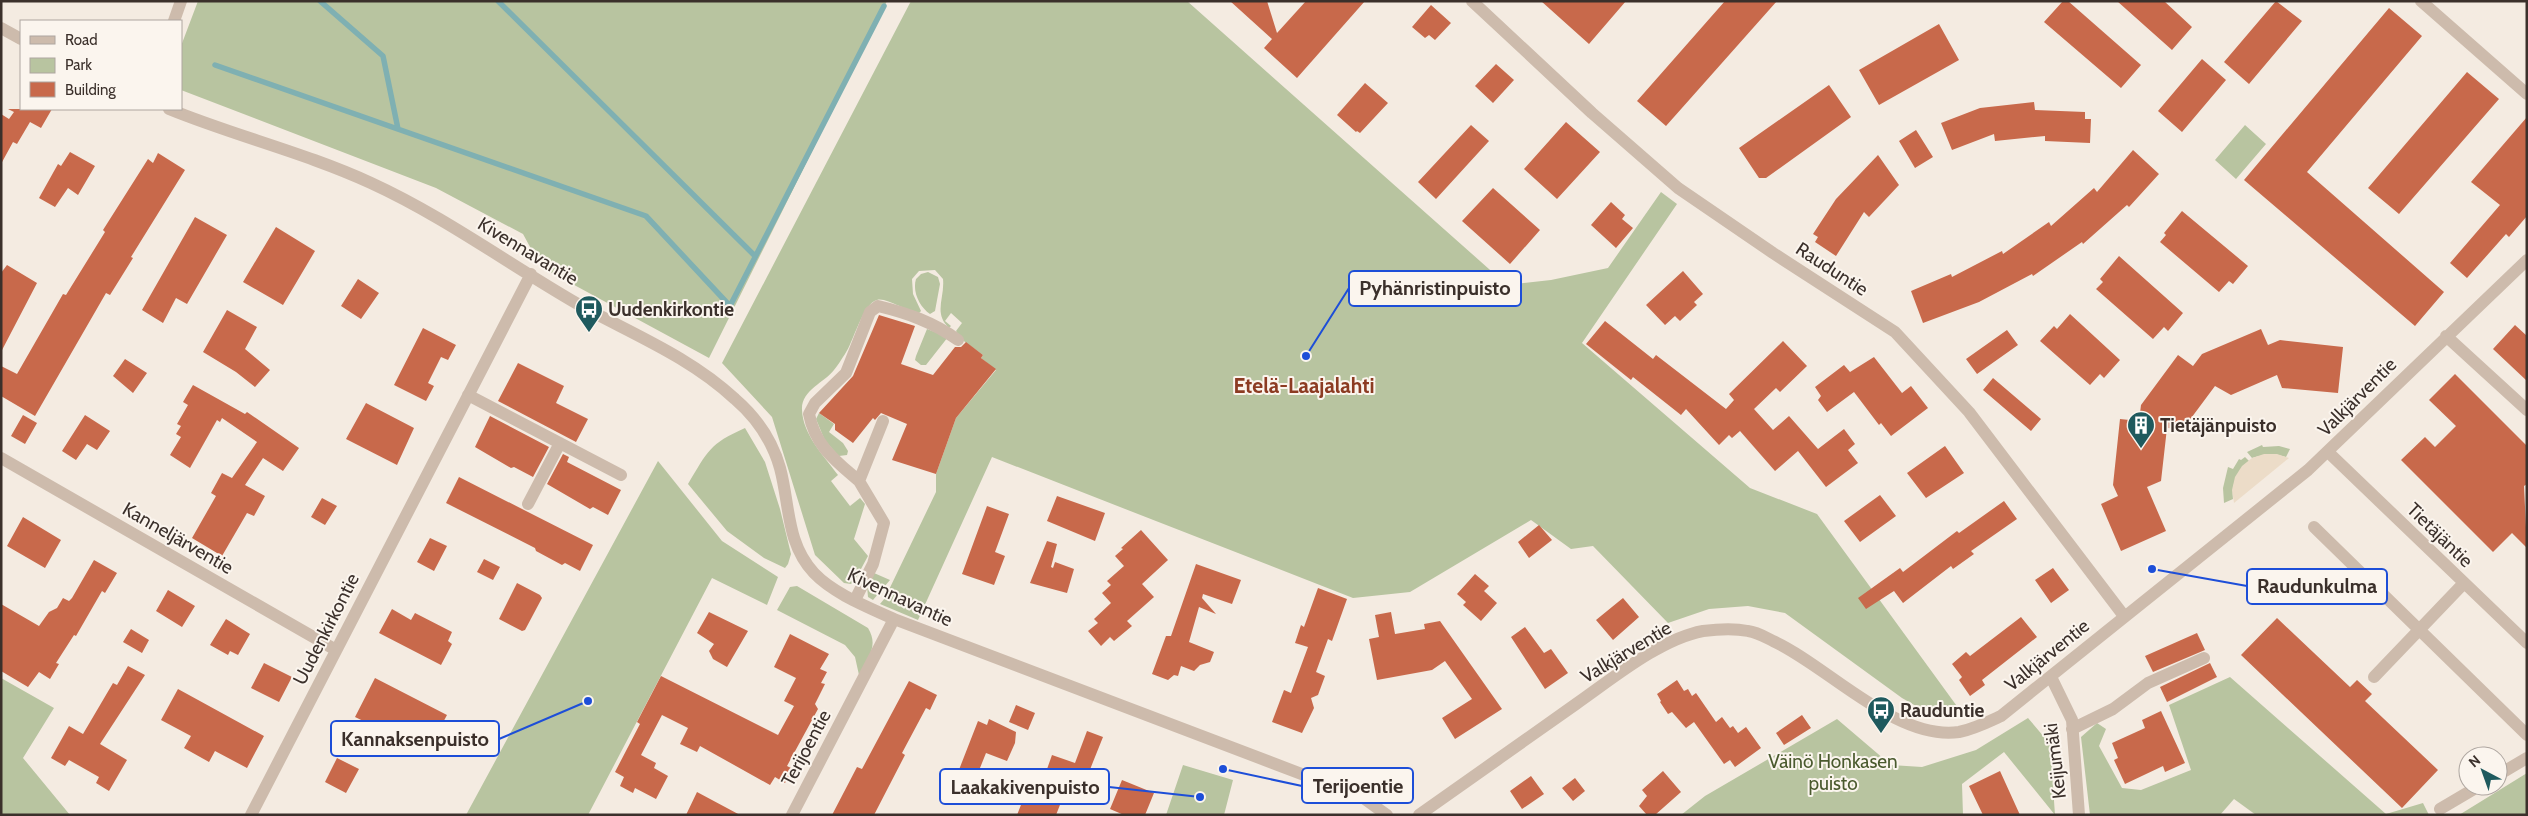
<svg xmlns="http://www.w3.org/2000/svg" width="2528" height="816" font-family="Cabin,sans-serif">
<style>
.green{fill:#b8c4a0}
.plaza{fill:#ecdcc8}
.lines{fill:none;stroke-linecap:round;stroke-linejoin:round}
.stream{stroke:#7fb0b2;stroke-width:5.5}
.building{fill:#c8694b}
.minor{stroke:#cdbbac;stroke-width:12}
.labels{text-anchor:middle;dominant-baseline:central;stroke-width:4;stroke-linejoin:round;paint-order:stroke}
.street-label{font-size:19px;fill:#3b302b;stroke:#fbf5ee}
.poi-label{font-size:19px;font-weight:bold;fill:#3b302b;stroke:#fbf5ee;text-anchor:start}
.park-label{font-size:19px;fill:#4a5a2e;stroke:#fbf5ee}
.quarter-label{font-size:21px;font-weight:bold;fill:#8c3b22;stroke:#fbf5ee}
.leader{fill:none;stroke:#1d4ed8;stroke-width:2}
.callout-dot{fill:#1d4ed8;stroke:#fbf5ee;stroke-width:2}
.callout{fill:#fbf5ee;stroke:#1d4ed8;stroke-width:2}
.callout-label{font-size:20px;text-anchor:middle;font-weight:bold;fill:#3b302b}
</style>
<rect width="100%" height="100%" fill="#f4ebe1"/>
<path class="green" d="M198,1H887L709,358L541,267L523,234L436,188L181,90V46Z
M911,1H1187L1507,285L1551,280L1608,268L1661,192L1677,204L1582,343L1750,488L1817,514L1959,709L1942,713L1923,710L1902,698L1785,613L1748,606L1709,609L1668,623L1593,546L1571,549L1531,520L1410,592L1353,598L992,457L918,620L880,604L885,598L936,492V474L956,418L996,370L981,358L983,355L961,339L956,331L962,323L951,313L945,321L951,326L949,328C933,313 945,298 943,279L935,270L919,271L912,279L913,294L921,311L919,313C907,312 886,297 877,300C863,303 853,343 845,354C841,360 838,365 834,370C824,383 801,390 802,410C803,435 824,456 838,475L831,481L850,506L860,498L865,504L854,539L868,556L855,580L851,584L844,583L815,555L772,417L722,363Z
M2245,125L2266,144L2236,179L2215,160Z
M928,272L938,277L940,284L935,311L930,314C920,307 912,292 916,279L921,274Z
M927,329L948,337L926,365H921L915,360L916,356Z
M819,413L834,424L829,432L843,443L848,451L847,455L839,456L825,441L816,419Z
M745,428L765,462L780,509L791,554L788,564L785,568L764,558L727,531L688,484C708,451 709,444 745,428Z
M2262,445L2263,447L2279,446L2290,449L2286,457C2274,453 2265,454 2252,458L2247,452Z
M2245,457L2249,461C2238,469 2231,485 2233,499L2224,503L2223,488L2228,467L2233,469L2239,459L2241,460Z
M658,461L722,541L778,577L767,605L712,578L588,815H466Z
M874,573L890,580L873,600L868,597L867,586Z
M797,586L868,628C879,646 868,658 859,675L855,657L845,645L777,610L790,587Z
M2230,677L2386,814L2423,803L2429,815H2256L2234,799L2220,815H2090L2081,737L2097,723L2106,729L2099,746L2122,788L2141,790L2191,770L2169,705Z
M1,678L54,708L23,758L70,815H1Z
M2028,718L2050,744L2055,815L2004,752L1962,784L1963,815H1681L1705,796L1837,719L1891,765L1922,767L1976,750Z
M1183,765L1233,780L1224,815H1166Z
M2527,773V815H2459Z"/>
<path class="plaza" d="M2264,454H2277L2289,458L2234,503L2232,490L2235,477L2242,466L2252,458Z"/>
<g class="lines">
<path class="stream" d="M320,1L383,56L398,129
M498,1L755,256
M215,65L646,216L730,306L884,6"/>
</g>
<path class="building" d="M1230,1H1267L1277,33L1306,1H1365L1297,78L1264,48L1272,39Z
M1541,1H1626L1589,44Z
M1725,1H1777L1666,126L1637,101Z
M2063,1H2068L2141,65L2121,88L2044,22Z
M2117,1H2164L2192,27L2172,50Z
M2276,1L2302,21L2249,84L2224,62Z
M1431,5L1451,23L1435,40L1429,35L1425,38L1412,27Z
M2389,8L2422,36L2307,172L2444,292L2415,326L2244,180Z
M1939,24L1959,60L1879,105L1859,70Z
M2202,59L2226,80L2182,132L2158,111Z
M1496,64L1514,80L1493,103L1475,86Z
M2467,72L2499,99L2399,214L2368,188Z
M1365,83L1388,103L1360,133L1357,131L1356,132L1337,115Z
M1829,85L1851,117L1766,178H1759L1739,148Z
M2034,102L2035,110L2085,112V119H2091L2090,143L2045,141V136L1995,141L1994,134L1952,150L1941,123L1980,108Z
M8,109H52L41,128L30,122L17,144L13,142L1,164V114L9,119L14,112Z
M2527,117V216L2509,237L2506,234L2467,278L2450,263L2500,205L2471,182Z
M1566,122L1600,152L1557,199L1524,169Z
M1471,125L1489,141L1436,199L1418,182Z
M1916,130L1933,157L1915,168L1899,141Z
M2133,150L2159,174L2129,207L2127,205L2083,244L2082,242L2033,276L2032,274L1979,302L1923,323L1911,291L1951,274L1952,277L2002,251L2003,254L2049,222L2051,226L2094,188L2097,192Z
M70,152L95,166L78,195L68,188L55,207L39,198L58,164L61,166Z
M158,153L185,170L131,257L133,258L110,295L106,293L35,416L1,396V366L17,374L63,294L66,295L105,232L103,230L148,159L153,163Z
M1878,155L1899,185L1869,217L1864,212L1836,256L1815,242L1818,237L1813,234L1836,199Z
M1493,188L1540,230L1510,264L1462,221Z
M1611,202L1625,215L1622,219L1633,228L1616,248L1591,225Z
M2182,211L2248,266L2233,284L2229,281L2219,292L2160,242L2166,235L2164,233Z
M195,217L227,235L187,304L176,298L163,323L142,310Z
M276,227L315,251L283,305L243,282Z
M2119,256L2183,313L2168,331L2164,327L2153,339L2096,289L2103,282L2100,279Z
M7,265L37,283L1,352V273Z
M1683,271L1703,294L1694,302L1697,305L1680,321L1675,316L1665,325L1646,305Z
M358,279L379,293L361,319L341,306Z
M227,310L257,327L245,349L270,370L255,387L236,372L203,352Z
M2070,314L2120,360L2104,378L2100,374L2090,385L2040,341L2054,326L2057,329Z
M879,315L915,326L901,364L933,375L955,347H961L966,342L983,355L981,358L996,369L956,418L936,474L892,460L907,424L881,413L875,420L873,418L853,443L835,430V424L819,413L853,376Z
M1605,321L1653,359L1656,355L1726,409L1734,400L1729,394L1783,341L1807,366L1780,392L1776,388L1754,409L1773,430L1789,416L1818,449L1844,429L1855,444L1848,450L1858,463L1826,487L1798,451L1775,471L1740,431L1732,438L1729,435L1719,445L1686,409L1681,415L1633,377L1631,380L1586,344Z
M2515,325L2527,336V381L2493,349Z
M423,328L456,345L448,360L441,357L428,383L434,386L426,401L394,385Z
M2261,329L2268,345L2280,340L2343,347L2338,393L2282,388L2277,375L2231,395L2215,386L2183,429L2167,428L2161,481L2147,487L2166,531L2121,551L2101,504L2118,496L2113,485L2120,419L2139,421L2141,405L2178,355L2193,366L2202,354Z
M2007,330L2018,345L1977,374L1966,359Z
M1874,357L1902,393L1911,386L1928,408L1891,436L1881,423L1879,425L1854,392L1827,412L1818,400L1821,396L1815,387L1844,365L1850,372Z
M125,359L147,373L133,393L113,376Z
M518,363L564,386L556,403L588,419L576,442L498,401Z
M2455,374L2527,446V484L2524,486L2527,548L2512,533L2493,552L2401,460L2425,437L2435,447L2456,426L2429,400Z
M1993,378L2041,419L2031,431L1983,390Z
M193,385L245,414L247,412L299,448L283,471L263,458L245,485L265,496L254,516L247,513L222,556L192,538L216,496L211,493L222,473L232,478L257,442L222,418L220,422L217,420L190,468L170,455L181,437L176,434L181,426L177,424L188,405L183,402Z
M366,403L414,428L397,465L346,439Z
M23,415L37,423L25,444L11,436Z
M85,415L110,431L97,450L87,444L76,460L62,451Z
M490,416L549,447L533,477L514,467L511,468L475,447Z
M1945,446L1964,473L1926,498L1907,473Z
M563,454L569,457L567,462L621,490L608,515L593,507L590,509L547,484Z
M459,477L593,545L580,571L565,563L562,565L536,551L535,548L446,503Z
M1880,495L1896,516L1860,542L1844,521Z
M1057,496L1105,513L1095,541L1047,521Z
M322,498L337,506L325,525L311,517Z
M2004,501L2017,519L1971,551L1974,554L1953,569L1951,566L1903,603L1894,591L1866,609L1858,598L1900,568L1903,572L1957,531L1959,533Z
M987,506L1009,514L995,552L1005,556L994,585L962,574Z
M23,517L61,540L45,568L7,546Z
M1539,525L1552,540L1529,558L1518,542Z
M1141,530L1168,560L1142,584L1154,597L1127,621L1132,626L1114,641L1110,637L1101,646L1088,631L1098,623L1094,619L1111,603L1102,593L1111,585L1107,581L1124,566L1115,556L1123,549L1121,548Z
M430,538L447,546L434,571L417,562Z
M1047,541L1057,544L1051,567L1053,568L1055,562L1074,569L1067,593L1030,583Z
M484,559L500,567L493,580L477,572Z
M94,560L117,573L105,593L102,591L76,636L74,635L56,663L59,664L50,679L39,672L28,687L1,671V604L39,626L49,612L57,608L63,598L69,601L72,598Z
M1196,564L1241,580L1232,604L1203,594L1202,598L1216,614L1199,607L1189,642L1214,652L1210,662L1200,665L1194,671L1181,666L1178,676L1174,675L1168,680L1152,674L1166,636H1171Z
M2053,568L2069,590L2051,603L2035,580Z
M1475,574L1489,586L1484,591L1497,603L1481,621L1463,605L1466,602L1457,594Z
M517,583L540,595L542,598L525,630L522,631L499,619Z
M1318,588L1347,599L1332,641L1328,639L1316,672L1325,676L1318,695L1311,698L1314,708L1302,733L1272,722L1284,690L1291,693L1308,647L1295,643L1301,625L1304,627Z
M168,590L195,606L182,627L156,611Z
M1623,598L1639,617L1613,640L1596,620Z
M392,609L411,620L415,613L452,632L448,641L452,644L441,665L379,633Z
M709,612L748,631L727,667L713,659L709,651L714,644L697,633Z
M1391,612L1395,634L1425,629L1424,624L1440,621L1502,709L1455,739L1442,718L1472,699L1445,661L1432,670L1377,680L1369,639L1379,637L1375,615Z
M2021,617L2037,637L1982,680L1985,685L1970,696L1959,680L1962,677L1952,664L1966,652L1970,656Z
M2277,618L2350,687L2357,680L2372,694L2365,701L2438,770L2402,808L2241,655Z
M226,619L250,634L238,655L230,651L228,655L210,645Z
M1525,627L1544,653L1551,649L1568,673L1545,689L1511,637Z
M131,629L149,640L142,653L123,642Z
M2197,633L2205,650L2153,672L2145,656Z
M790,634L829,654L820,669L827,672L821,683L825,684L815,704L818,709L787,766L793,769L785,783L775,777L770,785L700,746L697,752L680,744L688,728L662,715L641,755L656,763L654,768L668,776L656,799L635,788L633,793L620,786L624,777L615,772L640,724L637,722L661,676L778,735L794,706L784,701L796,678L774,667Z
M264,663L292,677L279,702L251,688Z
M2210,663L2217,677L2167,702L2160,687Z
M128,666L145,675L100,744L127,760L109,791L96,783L99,777L69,760L65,766L51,758L69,726L83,734L113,683L117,685Z
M375,678L447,715L434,739L410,726L403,740L355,717Z
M1677,680L1684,691L1688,689L1692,696L1696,693L1716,722L1722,717L1730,728L1733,726L1738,733L1746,727L1761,748L1735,767L1730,760L1724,764L1694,722L1686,728L1672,712L1668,714L1660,702L1661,701L1657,694Z
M909,681L937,695L930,710L926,708L902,753L905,755L874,815H832L857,767L862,769Z
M178,689L264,736L247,768L215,751L209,762L184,748L191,736L161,720Z
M1016,705L1035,713L1028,730L1009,722Z
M2161,711L2185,763L2165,772L2163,766L2125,784L2114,760L2118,758L2112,743L2145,728L2142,720Z
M1802,715L1811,728L1784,745L1776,733Z
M989,719L1016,732L1015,743L1007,761L986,753L972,788L955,780L978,721L987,725Z
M1087,731L1103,737L1079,797L1065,792L1056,815H1017L1030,782L1041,786L1052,755L1075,763Z
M337,758L359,769L346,793L325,782Z
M1663,771L1681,792L1655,815H1647L1639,806L1647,796L1642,790Z
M2000,771L2020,815H1983L1969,786Z
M1531,776L1544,794L1522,809L1510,791Z
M1575,778L1585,791L1573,801L1562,788Z
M1122,780L1154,793L1145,815H1124L1110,809Z
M697,792L740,815H686Z"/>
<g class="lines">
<path class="minor" d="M1472,1L1592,113L1678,188L1773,253L1895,332L1969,412L2124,616
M2421,1L2527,94
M174,21L181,1
M1,28L21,39
M169,109C235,136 306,153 371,183C443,216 507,263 576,303C630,333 689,356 735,399C757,418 772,440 780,468C790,505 786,543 814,573C834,594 868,607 894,619L1362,797L1387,815
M2446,336L2527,410
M468,395L621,475
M2328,452L2527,643
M1,458L336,650
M859,481C836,461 815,446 809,414L815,403L846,373L870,312L878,306C907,313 933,322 958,340
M528,504L560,443
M2314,527L2527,735
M855,600L873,564L884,523L859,481L883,421
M2051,677L2072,720L2079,815
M2374,677L2464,583
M2072,729L2113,709L2148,683L2204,658
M2498,775L2527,758
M2440,809L2479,786
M251,815L531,274
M792,815L894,619
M1419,815C1471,778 1524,741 1576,704C1612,679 1660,639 1703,631C1718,629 1734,628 1748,631C1757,632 1765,637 1773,641C1828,666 1896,741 1959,732C1974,729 1988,722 2001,716L2308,470L2527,260"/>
</g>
<defs>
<g id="bus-pin" transform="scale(1.4375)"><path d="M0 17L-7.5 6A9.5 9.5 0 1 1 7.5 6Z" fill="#1f5a5e" stroke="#fbf5ee"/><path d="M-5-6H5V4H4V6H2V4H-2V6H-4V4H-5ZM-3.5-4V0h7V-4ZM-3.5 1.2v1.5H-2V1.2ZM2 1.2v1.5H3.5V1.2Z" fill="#fff"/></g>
<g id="building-pin" transform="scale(1.4375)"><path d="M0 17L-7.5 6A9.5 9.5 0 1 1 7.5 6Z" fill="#1f5a5e" stroke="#fbf5ee"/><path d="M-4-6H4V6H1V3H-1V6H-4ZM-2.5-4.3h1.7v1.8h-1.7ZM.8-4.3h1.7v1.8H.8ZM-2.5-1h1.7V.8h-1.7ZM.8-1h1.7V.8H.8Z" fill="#fff"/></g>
</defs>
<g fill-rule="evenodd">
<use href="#bus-pin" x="589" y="309"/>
<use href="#building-pin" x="2141" y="425"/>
<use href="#bus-pin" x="1881" y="710"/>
</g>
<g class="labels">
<g class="street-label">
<text transform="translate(528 251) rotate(31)">Kivennavantie</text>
<text transform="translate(1832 269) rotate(33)">Rauduntie</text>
<text transform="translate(2357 397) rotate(-45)">Valkjärventie</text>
<text transform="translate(2440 535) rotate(44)">Tietäjäntie</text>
<text transform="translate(178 538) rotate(30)">Kanneljärventie</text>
<text transform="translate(900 597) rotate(25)">Kivennavantie</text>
<text transform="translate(326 629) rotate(-63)">Uudenkirkontie</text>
<text transform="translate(1626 652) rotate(-31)">Valkjärventie</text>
<text transform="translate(2047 655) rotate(-39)">Valkjärventie</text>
<text transform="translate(806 748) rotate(-62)">Terijoentie</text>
<text transform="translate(2055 761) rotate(-97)">Keijumäki</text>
</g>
<g class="poi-label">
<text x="608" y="309">Uudenkirkontie</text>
<text x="2160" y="425">Tietäjänpuisto</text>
<text x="1900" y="710">Rauduntie</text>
</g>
<g class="park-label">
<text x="1833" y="761">Väinö Honkasen<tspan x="1833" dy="22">puisto</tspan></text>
</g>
<g class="quarter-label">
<text x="1304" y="385">Etelä-Laajalahti</text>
</g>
</g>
<path class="leader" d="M1306 356L1349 288M2152 569L2247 586M588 701L499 739M1223 769L1302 786M1200 797L1109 787"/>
<g class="callout-dot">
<circle cx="1306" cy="356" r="5"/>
<circle cx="2152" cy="569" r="5"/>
<circle cx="588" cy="701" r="5"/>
<circle cx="1223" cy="769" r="5"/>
<circle cx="1200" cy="797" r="5"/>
</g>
<g class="callout">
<rect x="1349" y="271" width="172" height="35" rx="5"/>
<rect x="2247" y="569" width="140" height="35" rx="5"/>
<rect x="331" y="721" width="168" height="35" rx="5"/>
<rect x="1302" y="768" width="111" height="35" rx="5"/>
<rect x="940" y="769" width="169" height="35" rx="5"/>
</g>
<g class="callout-label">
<text x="1435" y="295">Pyhänristinpuisto</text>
<text x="2317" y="593">Raudunkulma</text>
<text x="415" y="746">Kannaksenpuisto</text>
<text x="1358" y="793">Terijoentie</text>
<text x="1025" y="794">Laakakivenpuisto</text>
</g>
<rect width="2528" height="816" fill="none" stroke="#3b302b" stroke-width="5"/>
<rect x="20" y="20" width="162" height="90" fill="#fbf5ee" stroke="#aea6a0"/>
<rect x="30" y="36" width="25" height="8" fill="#cdbbac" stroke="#aea6a0"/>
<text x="65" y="45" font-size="15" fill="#3b302b">Road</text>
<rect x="30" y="58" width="25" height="15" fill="#b8c4a0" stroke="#aea6a0"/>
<text x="65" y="70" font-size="15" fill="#3b302b">Park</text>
<rect x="30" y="82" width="25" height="15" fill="#c8694b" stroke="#aea6a0"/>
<text x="65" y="95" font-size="15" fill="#3b302b">Building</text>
<g transform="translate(2483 771) rotate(319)"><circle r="24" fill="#fbf5ee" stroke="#aea6a0"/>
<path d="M0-4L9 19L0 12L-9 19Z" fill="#1f5a5e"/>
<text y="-8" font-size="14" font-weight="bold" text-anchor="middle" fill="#3b302b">N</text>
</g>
</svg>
